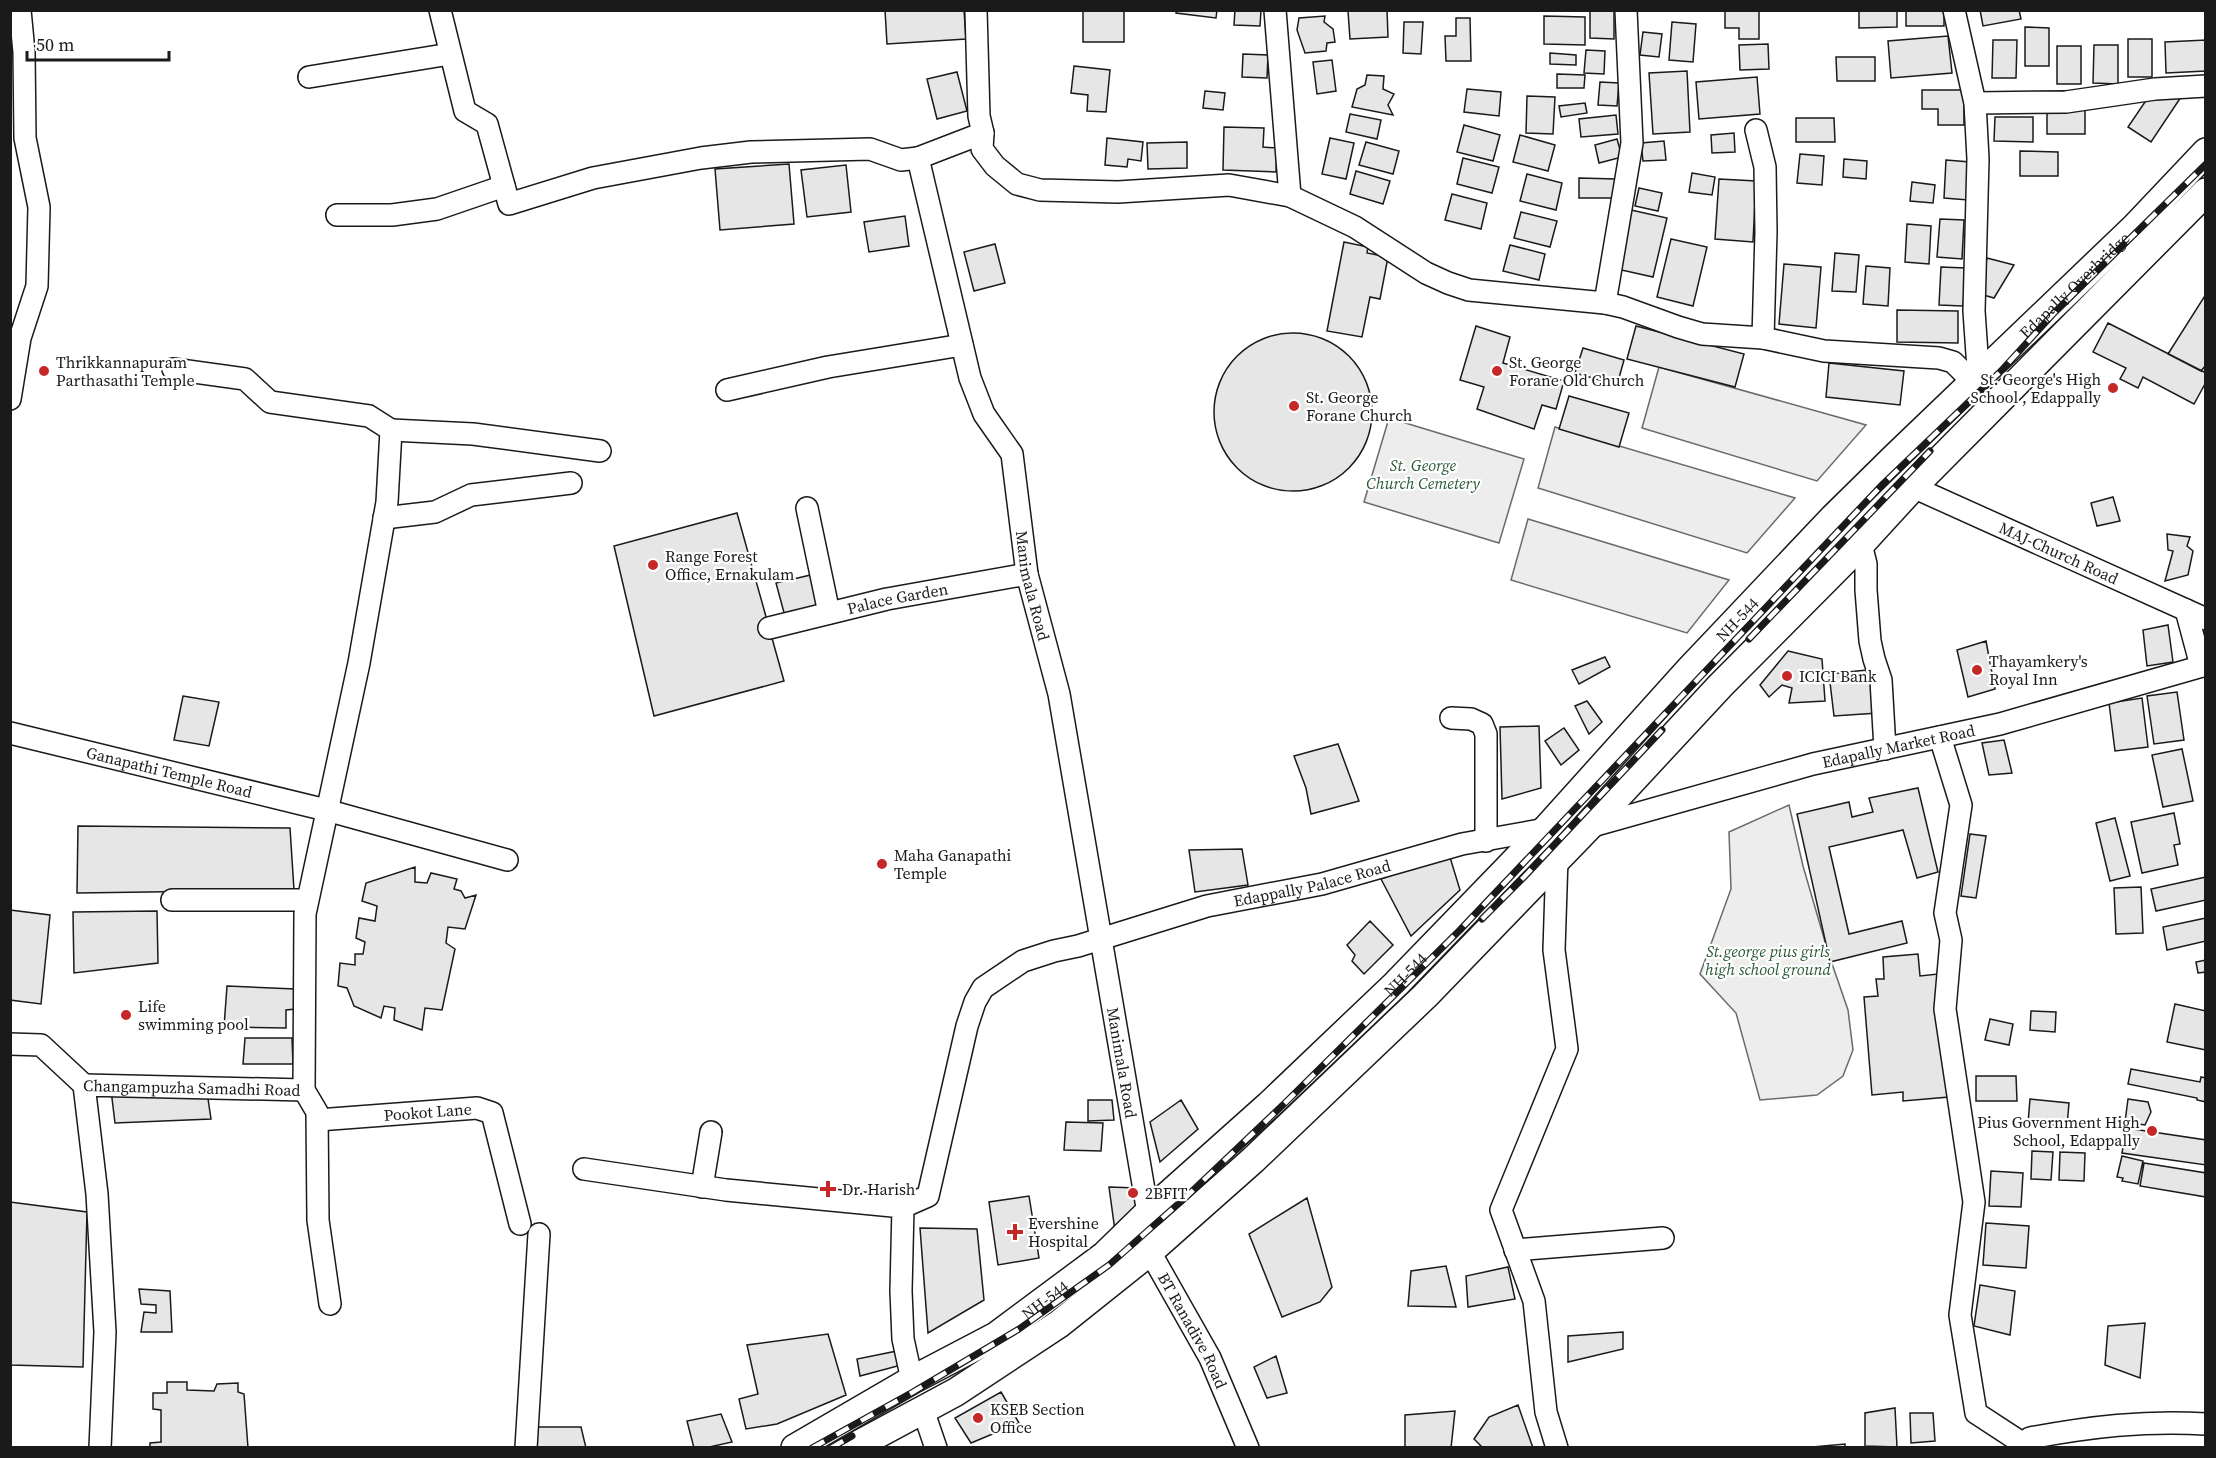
<svg xmlns="http://www.w3.org/2000/svg" width="2216" height="1458" font-family="'Source Serif 4',serif">
<style>
.built{fill:#ededed;stroke:#6a6a6a;stroke-width:1.5}
.building{fill:#e6e6e6;stroke:#1a1a1a;stroke-width:1.5}
.lines{fill:none;stroke-linecap:round;stroke-linejoin:round}
.minor-casing{stroke:#1a1a1a;stroke-width:24}
.major-casing{stroke:#1a1a1a;stroke-width:30}
.minor{stroke:#fff;stroke-width:21}
.major{stroke:#fff;stroke-width:27}
.rail-casing{stroke:#1a1a1a;stroke-width:7}
.rail{stroke:#fff;stroke-width:4.5;stroke-dasharray:14;stroke-linecap:butt}
.poi-dot{fill:#c62828;stroke:#fff;stroke-width:2}
.labels{text-anchor:middle;dominant-baseline:central;stroke-width:4.5;stroke-linejoin:round;paint-order:stroke}
.street-label{font-size:16px;fill:#1a1a1a;stroke:#fff}
.poi-label{font-size:16px;fill:#1a1a1a;stroke:#fff;text-anchor:start}
.park-label{font-size:16px;font-style:italic;fill:#2b5a34;stroke:#fff}
</style>
<rect width="100%" height="100%" fill="#fff"/>
<path class="built" d="M1659,367L1866,425L1817,481L1642,428Z
M1389,418L1524,459L1499,543L1364,502Z
M1555,427L1795,498L1747,553L1538,488Z
M1528,519L1729,580L1687,633L1511,580Z
M1789,805L1803,866L1828,952L1848,1010L1853,1050L1843,1076L1817,1095L1760,1100L1736,1013L1700,974L1731,889L1729,832Z"/>
<path class="building" d="M885,10H964L966,39L887,44Z
M1083,10L1124,11V42H1083Z
M1177,10H1217L1216,18L1176,13Z
M1235,10H1261L1260,26L1234,25Z
M1387,10L1388,37L1350,39L1348,11Z
M1590,10H1614V39L1590,38Z
M1725,10H1759V39H1739V28H1725Z
M1859,10H1897V27L1859,28Z
M1906,10H1944V26H1906Z
M1980,10H2019L2021,19L1983,26Z
M1325,16L1324,22L1333,29L1335,42L1327,43L1326,51L1305,53L1297,30L1299,18Z
M1544,16L1585,17V45L1544,44Z
M1456,18H1470L1471,61H1446L1445,36H1456Z
M1404,22H1423L1421,54L1403,53Z
M1672,22L1696,24L1693,62L1669,60Z
M2025,27L2049,28V66H2025Z
M1643,32L1662,34L1659,57L1640,55Z
M1948,36L1952,73L1891,78L1888,41Z
M2128,39H2152V77H2128Z
M1993,40H2017L2016,78H1992Z
M2206,40V71L2166,73L2165,42Z
M1768,44L1769,69L1740,70L1739,45Z
M2094,45H2118V84L2093,83Z
M2057,46H2081V84H2057Z
M1586,50L1605,51L1604,74L1584,73Z
M1550,53L1576,55V65L1550,64Z
M1243,54L1268,55L1267,78L1242,77Z
M1836,57H1875V81H1837Z
M1332,60L1336,91L1317,94L1313,62Z
M1074,66L1110,70L1106,112L1087,111L1088,95L1071,93Z
M1687,71L1690,132L1653,134L1649,73Z
M957,72L967,111L937,119L927,79Z
M1557,74L1585,75L1584,88H1557Z
M1367,75L1384,76L1383,89L1394,94L1388,105L1393,115L1352,107L1357,89L1365,85Z
M1757,77L1760,114L1699,119L1696,82Z
M1600,82L1619,83L1617,106L1598,105Z
M1467,89L1501,92L1499,116L1464,112Z
M1922,90H1964V125H1938V109H1922Z
M1205,91L1225,93L1223,110L1203,108Z
M1527,96L1555,97L1553,134L1526,133Z
M2181,97L2151,142L2128,127L2147,99Z
M1585,103L1587,113L1561,117L1559,106Z
M2047,110H2085V134H2047Z
M1350,114L1381,120L1377,139L1346,132Z
M1616,115L1618,134L1581,137L1579,119Z
M1995,117H2033V142L1994,141Z
M1796,118H1834L1835,142H1796Z
M1464,125L1500,135L1493,161L1457,152Z
M1224,127L1264,128L1263,147L1277,148L1276,172L1223,170Z
M1734,133L1735,152L1712,153L1711,135Z
M1520,135L1555,145L1548,171L1513,162Z
M1107,138L1143,142L1141,161L1128,159L1127,167L1105,165Z
M1330,138L1354,143L1346,179L1322,174Z
M1617,139L1622,157L1599,163L1595,145Z
M1664,141L1666,160L1643,161L1641,143Z
M1187,142V168L1148,169L1147,143Z
M1366,142L1399,151L1393,174L1359,165Z
M2020,151L2058,152V176H2020Z
M1800,154L1824,156L1822,185L1797,183Z
M1463,158L1499,167L1492,193L1457,184Z
M1844,159L1867,161L1866,179L1843,177Z
M1946,160L1970,162L1968,200L1944,198Z
M789,164L794,224L720,230L715,169Z
M846,165L851,212L807,217L801,170Z
M1356,171L1390,181L1383,204L1350,194Z
M1692,173L1715,177L1712,195L1689,192Z
M1527,174L1562,183L1556,210L1520,201Z
M1579,178L1616,179V198H1579Z
M1719,179L1756,181L1753,242L1715,239Z
M1912,182L1935,185L1933,203L1910,201Z
M1639,188L1662,193L1658,211L1635,206Z
M1452,194L1487,203L1481,229L1445,220Z
M1631,210L1667,218L1653,277L1617,269Z
M1521,212L1557,221L1550,247L1514,238Z
M905,216L909,246L869,252L864,222Z
M1940,219L1964,220L1962,259L1937,257Z
M1907,224L1931,226L1929,264L1905,262Z
M1671,239L1707,247L1693,306L1657,297Z
M1344,242L1368,247L1367,253L1388,257L1380,299L1370,297L1362,337L1327,331Z
M995,244L1005,283L974,291L964,252Z
M1510,245L1545,254L1539,280L1503,271Z
M1835,253L1859,255L1856,292L1832,291Z
M1987,258L2014,265L1994,298L1980,294Z
M1784,264L1821,267L1816,328L1779,324Z
M1866,266L1890,268L1888,306L1863,304Z
M1941,267L1966,268L1963,306L1939,305Z
M2206,294V365L2201,371L2168,354Z
M1897,310L1958,311V343L1897,342Z
M2108,323L2206,373V382L2194,404L2143,377L2138,388L2120,379L2126,368L2093,352Z
M1476,326L1510,337L1503,363L1564,381L1556,409L1542,405L1534,429L1477,409L1484,387L1460,380Z
M1636,326L1744,354L1735,387L1627,359Z
M1214 412a79 79 0 1 1 158 0a79 79 0 1 1-158 0Z
M1583,348L1624,360L1617,385L1575,373Z
M1829,363L1904,371L1900,405L1826,397Z
M1569,396L1629,413L1619,447L1559,429Z
M2113,497L2120,521L2097,526L2091,503Z
M737,513L784,681L654,716L614,546Z
M2167,534L2190,537L2187,546L2193,551L2188,575L2165,581L2173,551L2168,550Z
M815,574L823,611L786,620L776,583Z
M2168,625L2173,662L2147,666L2143,630Z
M1986,641L1995,689L1968,697L1957,650Z
M1788,651L1822,659L1825,701L1789,703L1792,688L1782,685L1769,697L1760,685Z
M1605,657L1610,667L1579,684L1572,670Z
M1876,669L1878,713L1834,716L1829,674Z
M2177,692L2184,740L2154,744L2147,696Z
M183,696L219,702L209,746L174,740Z
M2142,698L2148,747L2115,751L2109,703Z
M1587,701L1602,722L1589,734L1575,706Z
M1539,726L1541,788L1502,799L1500,727Z
M1564,728L1579,750L1561,765L1545,741Z
M2004,740L2012,773L1989,775L1982,743Z
M1338,744L1359,801L1311,814L1306,788L1294,756Z
M2182,749L2193,801L2163,807L2152,755Z
M1918,788L1938,872L1917,878L1903,830L1829,847L1849,934L1902,921L1907,943L1830,962L1797,814L1849,802L1852,817L1873,812L1869,798Z
M2174,813L2180,844L2174,845L2178,865L2142,873L2131,822Z
M2115,818L2130,876L2110,881L2096,823Z
M78,826L290,828L294,890L77,893Z
M1970,834L1986,836L1976,898L1961,896Z
M1242,849L1248,885L1195,892L1189,850Z
M1449,854L1460,890L1411,936L1381,879Z
M415,867V882L427,883L431,873L457,879L454,889L461,891L465,898L476,895L465,929L448,927L446,943L455,949L442,1010L425,1008L422,1030L394,1020L395,1008L384,1006L381,1018L354,1006L347,988L338,986L340,963L355,965V954H363L365,942L356,938L359,918L375,921L377,906L362,901L366,883Z
M2206,877V900L2156,911L2151,889Z
M2141,887L2143,933L2116,934L2114,888Z
M10,910L50,915L41,1004L10,1000Z
M157,911L158,963L74,973L73,912Z
M2206,918V941L2167,950L2163,927Z
M1370,921L1393,945L1364,974L1352,961L1355,955L1347,945Z
M1918,954L1920,976L1938,974L1949,1097L1903,1101V1092L1872,1095L1864,997L1878,996L1876,979H1884L1883,957Z
M2206,960V972L2198,973L2196,962Z
M227,986L295,989L296,1009L286,1010V1028L224,1027Z
M2175,1004L2206,1011V1050L2167,1042Z
M2031,1011L2056,1012L2055,1032L2030,1030Z
M1990,1019L2013,1024L2009,1045L1985,1040Z
M245,1038H292L293,1064H243Z
M2131,1069L2200,1082L2201,1077L2206,1078V1102L2197,1100V1098L2128,1084Z
M1976,1076H2016L2017,1101H1976Z
M111,1090L207,1092L211,1119L115,1123Z
M2030,1099L2069,1103L2067,1126L2028,1123Z
M2128,1099L2148,1102L2151,1112L2145,1125L2125,1122Z
M1088,1100H1112L1114,1120L1088,1121Z
M1181,1100L1198,1129L1160,1162L1150,1122Z
M1066,1122L1103,1123L1101,1151L1064,1150Z
M2126,1128L2206,1140V1165L2122,1153Z
M2032,1151L2053,1152L2051,1180L2031,1179Z
M2060,1152L2085,1153L2084,1181L2059,1180Z
M2122,1156L2143,1161L2138,1184L2122,1181L2123,1178L2117,1177Z
M2144,1163L2206,1173V1197L2140,1186Z
M1991,1171L2023,1173L2021,1207L1989,1206Z
M1109,1187L1137,1188L1141,1214L1115,1231Z
M1029,1196L1039,1258L998,1265L989,1202Z
M1307,1198L1332,1287L1320,1302L1282,1317L1249,1234Z
M10,1202L87,1212L83,1367L10,1365Z
M1986,1223L2029,1226L2026,1268L1983,1265Z
M920,1228L977,1229L984,1300L928,1333Z
M1446,1266L1456,1307L1408,1306L1411,1271Z
M1508,1267L1515,1299L1468,1307L1466,1276Z
M1980,1285L2015,1291L2010,1335L1974,1326Z
M139,1289L170,1291L172,1332H141L144,1312L156,1313V1305L141,1304Z
M2145,1323L2140,1378L2105,1365L2108,1326Z
M1623,1332V1349L1568,1362V1336Z
M828,1334L846,1395L777,1424L746,1429L739,1399L758,1394L747,1345Z
M902,1350L905,1364L860,1376L857,1359Z
M1276,1356L1287,1393L1267,1398L1254,1367Z
M167,1382H187V1390L214,1391L217,1384L238,1383V1392L244,1394L248,1448H150V1443L161,1442V1410L153,1409V1393H167Z
M1001,1392L1019,1423L971,1443L955,1418Z
M1518,1405L1533,1448H1483L1474,1439L1489,1417Z
M1895,1408L1897,1447L1865,1446V1413Z
M1455,1411L1451,1448H1405V1415Z
M1910,1413H1933L1935,1441L1911,1443Z
M721,1414L732,1442L705,1448H694L687,1421Z
M535,1427H581L586,1448H536Z
M1845,1444V1448L1812,1447Z"/>
<g class="lines">
<g class="minor-casing">
<g id="minor">
<path d="M440,10L465,111L487,124L509,204L593,178L701,158L751,152L870,149L901,160L918,158"/>
<path id="s1" d="M976,10L979,116L983,133L918,158L970,378L984,414L1012,454L1027,574L1059,694L1148,1213L1150,1252L1210,1358L1248,1448"/>
<path d="M1275,10L1290,196"/>
<path d="M1954,10L1975,103L1978,159L1974,311L1978,369"/>
<path d="M309,77L450,54"/>
<path d="M1975,103L2066,102L2155,89L2206,86"/>
<path d="M1756,130L1765,167L1766,232L1763,338"/>
<path d="M983,133L982,149L995,166L1017,184L1040,190L1118,192L1229,185L1290,196L1355,227L1426,273L1448,283L1469,290L1605,303L1623,307L1678,327L1702,334L1763,338L1824,351L1939,358L1953,362L1969,378"/>
<path d="M337,215H392L437,209L504,186"/>
<path d="M1605,303L1632,143L1626,10"/>
<path d="M173,369L245,379L270,402L369,416L391,430L387,502L359,663L305,914L304,1090"/>
<path d="M727,390L828,367L962,345"/>
<path d="M10,399L20,338L37,286L39,207L25,138L24,52L20,10"/>
<path d="M391,430L473,434L600,451"/>
<path id="s2" d="M1913,487L2206,619"/>
<path d="M807,508L829,613"/>
<path d="M384,518L435,512L471,495L571,483"/>
<path d="M1857,548L1861,544L1866,564V590L1870,641L1874,659L1881,680L1885,749"/>
<path d="M2186,610L2201,666"/>
<path id="s3" d="M769,628L887,599L1027,574"/>
<path d="M1451,718L1471,719L1482,724L1486,734V841"/>
<path id="s4" d="M10,733L326,810L507,860"/>
<path d="M1940,737L1961,805L1945,913L1951,940L1945,1009L1974,1202L1960,1315L1976,1413L2028,1447"/>
<path id="s5" d="M1589,827L1813,764L2000,724L2206,665"/>
<path d="M172,900H307"/>
<path d="M10,1044L41,1045L84,1085"/>
<path d="M304,1090L317,1112L318,1220L330,1304"/>
<path id="s6" d="M318,1120L477,1108L492,1113L520,1224"/>
<path d="M584,1169L726,1190L903,1207L901,1291L903,1339L912,1380"/>
<path d="M702,1187L711,1132"/>
<path id="s7" d="M903,1207L928,1196L967,1026L975,1002L983,988L1023,961L1054,951L1078,946L1207,906L1322,884L1462,844L1546,829"/>
<path d="M1515,1250L1663,1238"/>
<path d="M923,1410L936,1448"/>
<path id="s8" d="M100,1448L105,1332L97,1194L84,1085L304,1090"/>
<path d="M526,1448L539,1234"/>
<path d="M1557,1448L1546,1412L1534,1301L1501,1210L1567,1049L1554,950L1557,858"/>
<path d="M2028,1448L2030,1438C2089,1427 2145,1420 2206,1424"/>
</g>
</g>
<g class="major-casing">
<g id="major">
<path id="s9" d="M795,1448L912,1380L996,1336L1105,1255L1148,1213L1269,1105L1396,984L1546,829L1689,670L1833,518L1896,456L2135,227L2206,152"/>
<path d="M852,1448L956,1392L1059,1324L1148,1253L1253,1160L1425,996L1602,813L1720,686L1857,548L1913,487L2206,192"/>
</g>
</g>
<use href="#minor" class="minor"/>
<use href="#major" class="major"/>
<g class="rail-casing">
<path id="rail" d="M1749,639L1930,451
M1482,919L1524,877L1662,730
M812,1448L913,1392L1019,1329L1109,1265L1186,1197L1285,1103L1460,930L1883,484L2001,371L2054,313L2206,164
M831,1448L852,1436"/>
</g>
<use href="#rail" class="rail"/>
</g>
<g class="poi-dot">
<circle cx="44" cy="371" r="6"/>
<circle cx="1497" cy="371" r="6"/>
<circle cx="2113" cy="388" r="6"/>
<circle cx="1294" cy="406" r="6"/>
<circle cx="653" cy="565" r="6"/>
<circle cx="1977" cy="670" r="6"/>
<circle cx="1787" cy="676" r="6"/>
<circle cx="882" cy="864" r="6"/>
<circle cx="126" cy="1015" r="6"/>
<circle cx="2152" cy="1131" r="6"/>
<path d="M825 1180h6v6h6v6h-6v6h-6v-6h-6v-6h6z"/>
<circle cx="1133" cy="1193" r="6"/>
<path d="M1012 1223h6v6h6v6h-6v6h-6v-6h-6v-6h6z"/>
<circle cx="978" cy="1418" r="6"/>
</g>
<g class="labels">
<g class="street-label">
<text stroke="none"><textPath href="#s9" startOffset="1738">Edapally Overbridge</textPath></text>
<text stroke="none"><textPath href="#s2" startOffset="160">MAJ-Church Road</textPath></text>
<text stroke="none"><textPath href="#s1" startOffset="640">Manimala Road</textPath></text>
<text stroke="none"><textPath href="#s3" startOffset="132">Palace Garden</textPath></text>
<text stroke="none"><textPath href="#s9" startOffset="1263">NH-544</textPath></text>
<text stroke="none"><textPath href="#s5" startOffset="320">Edapally Market Road</textPath></text>
<text stroke="none"><textPath href="#s4" startOffset="164">Ganapathi Temple Road</textPath></text>
<text stroke="none"><textPath href="#s7" startOffset="591">Edappally Palace Road</textPath></text>
<text stroke="none"><textPath href="#s9" startOffset="777">NH-544</textPath></text>
<text stroke="none"><textPath href="#s1" startOffset="1126">Manimala Road</textPath></text>
<text stroke="none"><textPath href="#s8" startOffset="472">Changampuzha Samadhi Road</textPath></text>
<text stroke="none"><textPath href="#s6" startOffset="110">Pookot Lane</textPath></text>
<text stroke="none"><textPath href="#s9" startOffset="291">NH-544</textPath></text>
<text stroke="none"><textPath href="#s1" startOffset="1407">BT Ranadive Road</textPath></text>
</g>
<g class="poi-label">
<text x="56" y="362">Thrikkannapuram<tspan x="56" dy="18">Parthasathi Temple</tspan></text>
<text x="1509" y="362">St. George<tspan x="1509" dy="18">Forane Old Church</tspan></text>
<text x="2101" y="379" text-anchor="end">St. George's High<tspan x="2101" dy="18">School , Edappally</tspan></text>
<text x="1306" y="397">St. George<tspan x="1306" dy="18">Forane Church</tspan></text>
<text x="665" y="556">Range Forest<tspan x="665" dy="18">Office, Ernakulam</tspan></text>
<text x="1989" y="661">Thayamkery's<tspan x="1989" dy="18">Royal Inn</tspan></text>
<text x="1799" y="676">ICICI Bank</text>
<text x="894" y="855">Maha Ganapathi<tspan x="894" dy="18">Temple</tspan></text>
<text x="138" y="1006">Life<tspan x="138" dy="18">swimming pool</tspan></text>
<text x="2140" y="1122" text-anchor="end">Pius Government High<tspan x="2140" dy="18">School, Edappally</tspan></text>
<text x="842" y="1189">Dr. Harish</text>
<text x="1145" y="1193">2BFIT</text>
<text x="1028" y="1223">Evershine<tspan x="1028" dy="18">Hospital</tspan></text>
<text x="990" y="1409">KSEB Section<tspan x="990" dy="18">Office</tspan></text>
</g>
<g class="park-label">
<text x="1423" y="465">St. George<tspan x="1423" dy="18">Church Cemetery</tspan></text>
<text x="1768" y="951">St.george pius girls<tspan x="1768" dy="18">high school ground</tspan></text>
</g>
</g>
<rect width="2216" height="1458" fill="none" stroke="#1a1a1a" stroke-width="24"/>
<path d="M27 51v9h142v-9" fill="none" stroke="#1a1a1a" stroke-width="3"/>
<text x="36" y="51" font-size="18" fill="#1a1a1a" stroke="#ffffff" stroke-width="4.5" paint-order="stroke">50 m</text>
</svg>
